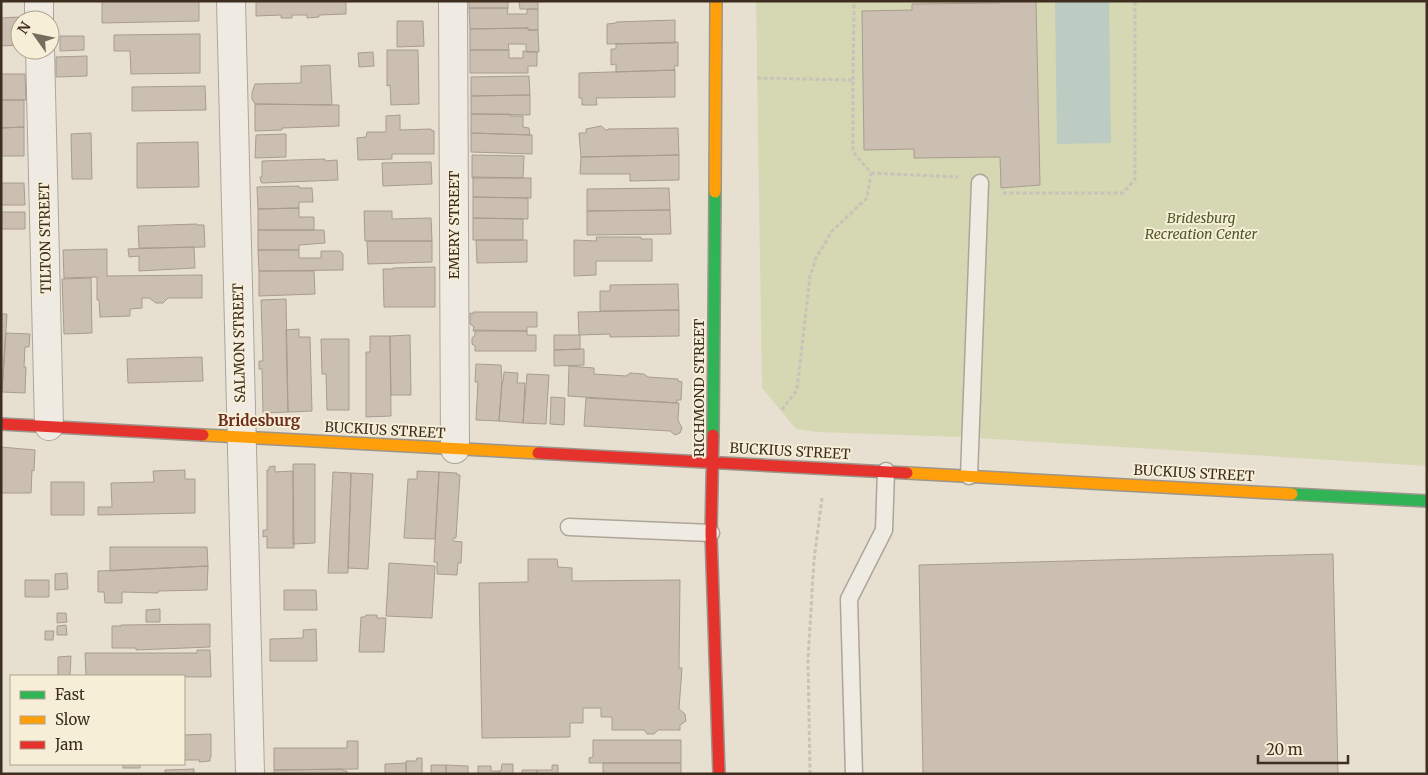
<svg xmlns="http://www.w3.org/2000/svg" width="1428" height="775" font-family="Merriweather,serif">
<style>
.green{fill:#d6d7b3}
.water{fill:#bcccc2}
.building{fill:#cbbfb2;stroke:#a89c90}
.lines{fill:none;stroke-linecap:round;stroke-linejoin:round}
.lane-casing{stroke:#ada599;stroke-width:19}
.street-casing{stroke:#ada599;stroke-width:30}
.fast-casing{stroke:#9c958a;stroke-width:14}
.slow-casing{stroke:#9c958a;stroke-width:14}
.jam-casing{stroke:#9c958a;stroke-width:14}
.path{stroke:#c8c2b9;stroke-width:3;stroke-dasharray:4 2.5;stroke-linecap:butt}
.lane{stroke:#efebe3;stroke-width:16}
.street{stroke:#efebe3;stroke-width:28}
.fast{stroke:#30b455;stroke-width:11}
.slow{stroke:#ff9f0a;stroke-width:11}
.jam{stroke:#e5322d;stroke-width:11}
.labels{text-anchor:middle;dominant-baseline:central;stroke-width:4;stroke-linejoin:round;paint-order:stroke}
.park-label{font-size:14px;font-style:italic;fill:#4d5a26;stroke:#f7eed8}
.street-label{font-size:14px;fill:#3d2e20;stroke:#f7eed8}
.neighbourhood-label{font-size:15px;font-weight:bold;fill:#6b2e1e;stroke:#f7eed8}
</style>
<rect width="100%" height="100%" fill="#e7e0d1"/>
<path class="green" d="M756,1H1427V466L961,437L818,432L796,429L762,388Z"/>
<path class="water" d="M1055,1H1109L1111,143L1057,144Z"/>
<path class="building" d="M102,1H199V21L102,23Z
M256,1H346V14L319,15V17L307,18V15H292V18H281V15L256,16Z
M469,1H538V9H520L519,1L508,2V8H469Z
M999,1H1036L1040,185L1001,188L1000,157L914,158V149L864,150L862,11L912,10V4H913L999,3Z
M469,8H508L507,14H527V9H538V30H528V28L470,29Z
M19,17L20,45L1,46V18Z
M675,20V43L607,44V24L616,23V22Z
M397,21H423L424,46L397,47Z
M528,28V30H538L539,52H526V44H508L509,50H470V29Z
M200,34V73L131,74L130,51H114V35Z
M60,36H84V50L60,51Z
M678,42V66H674L675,70L616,72V64L611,65V49H616V44Z
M387,50H418L419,104L391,105L390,85L387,86Z
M470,50H509V58H523V51L537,52V66H528V73H470Z
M373,52L374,66L359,67L358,53Z
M87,56V76L56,77V57Z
M330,65L332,105L255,104L252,99V93L255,84L301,83V66Z
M675,70V97L596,98L597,105H582V98H579V73Z
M1,74H25L26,100H1Z
M529,76L530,95L471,96V77Z
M205,86L206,110L132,111V87Z
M530,95V115L471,114V96Z
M1,100H24V127L1,128Z
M255,104L339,105V126L282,128V130L255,131Z
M471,114H510V116H523V127L529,128L530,135L471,133Z
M400,115V130L431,129V130L434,131V154H392V159L358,160L357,138L366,137L367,132H386V116Z
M601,126L606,130H608V129L678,128L679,155L581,157L579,133H586V129Z
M24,127V156H1V128Z
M91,133L92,179H72L71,134Z
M471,133L532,135V154L471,152Z
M286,134V157L255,158L256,135Z
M198,142L199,187L137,188V143Z
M472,155L524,156L523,178H472Z
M679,155V180L630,181V174H580L581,157Z
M325,159V161L337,160L338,180L262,183L261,182L260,177H262V161Z
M431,162L432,184L383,186L382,163Z
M473,177L531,178V198L473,197Z
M1,183H24L25,205H1Z
M299,186V188H312L313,202H299V208L258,209L257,187Z
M669,188L670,210L587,211V189Z
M473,197L528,198V219L473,218Z
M299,208V217H314V230H258V209Z
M670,210L671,234L587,235V211Z
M364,211H392V219L431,218L432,241H365Z
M1,212H25V229H1Z
M473,218L523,219V240H473Z
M197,224V225H204L205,247L139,248L138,226Z
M258,230H324L325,243L299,245V250H258Z
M596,237H641V239H652V261H596V275L574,276V240L597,241Z
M476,240H527V262L477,263Z
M367,241H432V262L368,264Z
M194,247L195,268L139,271V256L129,257L128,249Z
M107,249V276L202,275V298H168L163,303H156L149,298H142V308L130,309V316L100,317L99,300H97V277L64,278L63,250Z
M258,250H299V258H321V251H340L343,254V270L259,271Z
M435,267V307H384L383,269H393V268Z
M259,271H314L315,294L259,296Z
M91,278L92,333L64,334L62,279Z
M678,284L679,310L600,311V291H610V285Z
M286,299L288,412L263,413L262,369H259V361H263L261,300Z
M679,310V336L610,337V334L579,335L578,312Z
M473,312H537V327H527V331H473L474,327L470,324V313L473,314Z
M1,314H7L2,390H1Z
M299,329V337H310L312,411L288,412L286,330Z
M475,330L527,331V335H536V351H475V346L472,344V338L475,335Z
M6,333L30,334L29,347H25L24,367H26L25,393L2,392Z
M410,335L411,395H391L390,336Z
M554,335H580V349L554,350Z
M370,336H390L391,416L366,417V352H370Z
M321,339H349V410H327L326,374H322Z
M584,349V365L554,366V350Z
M202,357L203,381L128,383L127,359Z
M476,364L501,365L502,382L499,421L476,420L478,382H475Z
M569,366L594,368V374L626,376L630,373L644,374L648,377L678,379V381L682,382L681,400H677V403L568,396Z
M504,372L518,373L517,383H525L523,423L499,421L502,382H503Z
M527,374L549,375L546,424L523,423Z
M551,397L565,398L564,425L550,424Z
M586,398L679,403L678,420L682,428L680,433L675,435L670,431L584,426Z
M1,447L35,450L34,471L32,470L31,493H1Z
M293,464H315V543L293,544Z
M275,466V472L293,471L294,548H267V536L263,537V530H267V470H269V467Z
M185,470V479H195V513L98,515V507H112L111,483L154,482L153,471Z
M417,471L439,472L435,539L404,538L408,479H417Z
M333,472L351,473L348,573H328Z
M439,472L457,473V475H460L456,538H453V541L462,542L461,563H458L457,575L437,574V562H434Z
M351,473L373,474L368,569L348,568Z
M51,482H84V515H51Z
M110,547H207L208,566L110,571Z
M1333,554L1338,774H923L919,565Z
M528,559H557L558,567L572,568V581L680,580L679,668H682L679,709L685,714L686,721L680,725V730H658L654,734H647L644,730H612V717H601V708H583V723H570V737L482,738L479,583L528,582Z
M389,563L435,566L432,618L386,616Z
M208,566L207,590L158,591V593L122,592V603H105L104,592H98V571Z
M67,573L68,589L55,590V574Z
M25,580H49V597H25Z
M284,590H316L317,610H284Z
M160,609V622H146V610Z
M57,613H66L67,622L57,623Z
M366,615H377V618H386L384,652H359L361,617H365Z
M210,624V647L136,650V648H112V626H121V625Z
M66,625L67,635H57V626Z
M316,629L317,661H270V639L303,638V630Z
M45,631H54L53,640H45Z
M197,650H210L211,677L86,676L85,653H197Z
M71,656L70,676H58V657Z
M211,734V757H210V761L199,762L200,760H184V735Z
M593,740H681V763H589V758L593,757Z
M347,741H358V769L274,770V748H347Z
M417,758H422V774H406V761H416Z
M406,763V774H385V764Z
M603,763H681V774H603Z
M123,764H140V768H123Z
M502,764H513V774H499V771H501Z
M431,765H446V774H431Z
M446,765L468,766V774H446Z
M552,765H558V774H537V770H552Z
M478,766H491V771H499V774H478Z
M194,769V774H165V770Z
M342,769L343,771H347V774H274V770Z
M522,770H537V774H522Z"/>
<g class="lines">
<g class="lane-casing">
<path id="lane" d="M969,476L980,183
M569,527L711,533
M854,774L849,599L884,530L886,471"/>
</g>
<g class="street-casing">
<path id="street" d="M39,1V20
M231,1L250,774
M453,1L455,449
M40,50L49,426"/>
</g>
<g class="fast-casing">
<path id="fast" d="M713,435L715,192
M1292,494L1427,501"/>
</g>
<g class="slow-casing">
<path id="slow" d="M715,192L716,1
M203,435L538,453
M907,473L1292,494"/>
</g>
<g class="jam-casing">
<path id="jam" d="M1,424L203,435
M713,435L711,533L719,774
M538,453L907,473"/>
</g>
<path class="path" d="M757,78L853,80V152L871,173L867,198L832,231L816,258L810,276L797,390L781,411
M853,80L854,1
M871,173L958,177
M1003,193H1123L1135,179V1
M810,774L808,659L814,560L822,498"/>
<use href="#lane" class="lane"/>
<use href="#street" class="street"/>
<use href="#fast" class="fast"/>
<use href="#slow" class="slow"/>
<use href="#jam" class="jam"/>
</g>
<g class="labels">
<g class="park-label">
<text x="1201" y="218">Bridesburg<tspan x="1201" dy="16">Recreation Center</tspan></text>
</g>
<g class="street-label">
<text transform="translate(454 225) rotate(-90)">EMERY STREET</text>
<text transform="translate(45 238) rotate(-91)">TILTON STREET</text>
<text transform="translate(239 343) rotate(-91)">SALMON STREET</text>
<text transform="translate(699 388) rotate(-90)">RICHMOND STREET</text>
<text transform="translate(385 430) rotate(3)">BUCKIUS STREET</text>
<text transform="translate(790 451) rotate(3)">BUCKIUS STREET</text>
<text transform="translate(1194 473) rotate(3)">BUCKIUS STREET</text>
</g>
<g class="neighbourhood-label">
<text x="259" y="420">Bridesburg</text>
</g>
</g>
<rect width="1428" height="775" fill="none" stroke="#3d2e20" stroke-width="5"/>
<rect x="10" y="675" width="175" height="90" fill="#f7eed8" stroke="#ada18e"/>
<rect x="20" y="691" width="25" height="8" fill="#30b455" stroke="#ada18e"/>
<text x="55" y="700" font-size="15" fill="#3d2e20">Fast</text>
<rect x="20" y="716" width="25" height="8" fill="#ff9f0a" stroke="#ada18e"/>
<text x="55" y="725" font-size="15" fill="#3d2e20">Slow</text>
<rect x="20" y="741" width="25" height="8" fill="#e5322d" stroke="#ada18e"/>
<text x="55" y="750" font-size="15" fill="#3d2e20">Jam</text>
<g transform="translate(35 35) rotate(303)"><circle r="24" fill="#f7eed8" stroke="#ada18e"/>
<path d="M0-4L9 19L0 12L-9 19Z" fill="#786c5e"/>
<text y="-8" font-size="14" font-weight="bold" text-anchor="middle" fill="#3d2e20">N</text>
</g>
<path d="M1258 755v8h90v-8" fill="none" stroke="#3d2e20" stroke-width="2.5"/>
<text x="1266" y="755" font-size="15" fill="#3d2e20" stroke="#f7eed8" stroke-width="4" paint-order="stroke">20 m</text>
</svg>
